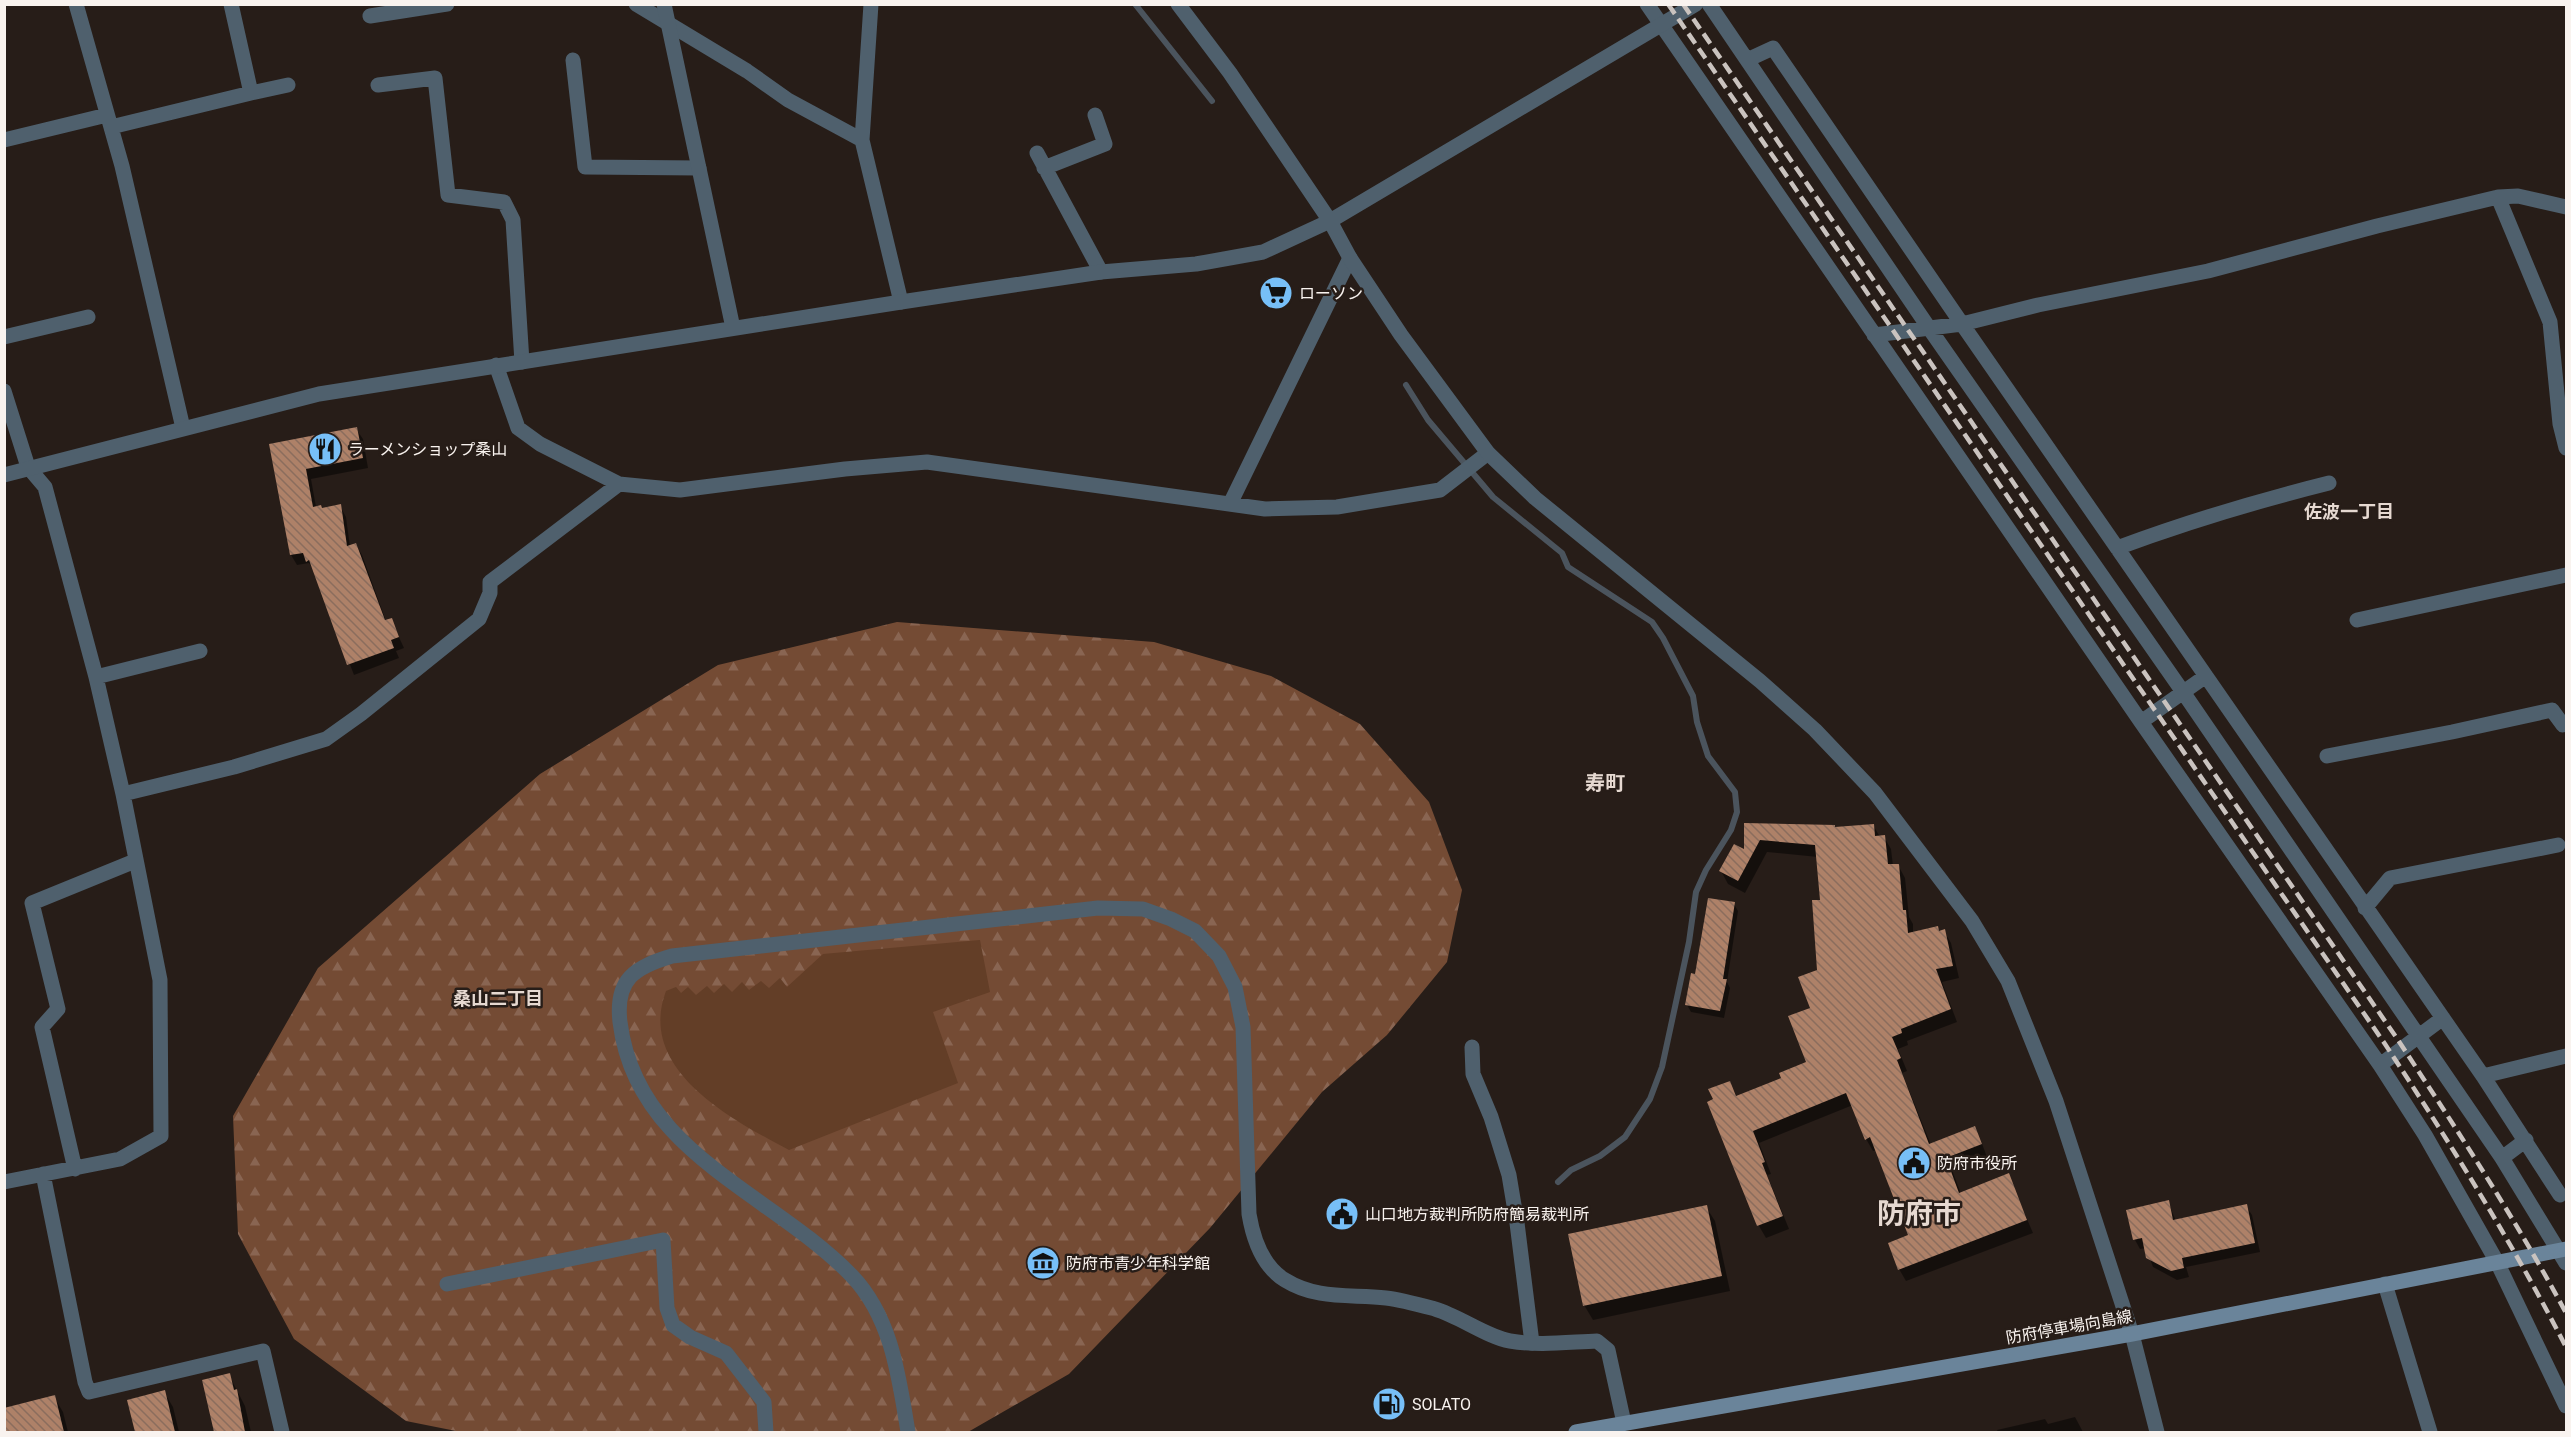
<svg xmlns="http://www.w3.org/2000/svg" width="2571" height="1437" font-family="Roboto,'Noto Sans JP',sans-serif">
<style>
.forest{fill:url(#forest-firs)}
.green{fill:#633e27}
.shadow{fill:#0007}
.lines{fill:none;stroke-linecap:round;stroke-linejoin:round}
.stream{stroke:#4b545d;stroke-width:6}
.building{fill:url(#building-back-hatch)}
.minor{stroke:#4f606d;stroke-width:15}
.tertiary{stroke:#4f606d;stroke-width:15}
.secondary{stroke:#6a849a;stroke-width:15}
.rail{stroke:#cac3bf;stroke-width:4.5;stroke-dasharray:12 6;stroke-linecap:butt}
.labels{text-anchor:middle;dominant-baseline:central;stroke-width:5;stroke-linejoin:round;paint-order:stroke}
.poi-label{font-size:16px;fill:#f9f3ef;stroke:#271d18;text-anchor:start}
.street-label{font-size:16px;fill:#f9f3ef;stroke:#271d18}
.neighbourhood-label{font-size:18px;font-weight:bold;fill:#e6d9d1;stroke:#271d18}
.quarter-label{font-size:20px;font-weight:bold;fill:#e6d9d1;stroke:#271d18}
.town-label{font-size:28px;font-weight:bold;fill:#e6d9d1;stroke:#271d18}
</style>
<defs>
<pattern id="forest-firs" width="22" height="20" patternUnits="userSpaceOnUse" patternTransform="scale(1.5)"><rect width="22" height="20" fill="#744b34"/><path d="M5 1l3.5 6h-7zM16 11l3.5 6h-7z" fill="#896552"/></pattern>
<pattern id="building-back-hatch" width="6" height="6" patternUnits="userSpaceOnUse" patternTransform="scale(1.5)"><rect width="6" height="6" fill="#ae8168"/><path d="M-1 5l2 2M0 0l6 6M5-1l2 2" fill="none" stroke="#8b6d5d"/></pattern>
</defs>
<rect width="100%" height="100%" fill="#271d18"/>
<path class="forest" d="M897,622L1154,642L1271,676L1360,724L1429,802L1462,890L1447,962L1387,1035L1322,1092L1210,1228L1069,1374L968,1432H461L406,1421L294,1339L238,1234L233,1116L318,968L540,774L718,665Z"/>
<path class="green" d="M980,940L990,992L933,1012L958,1083L789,1150C733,1120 636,1070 666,991L676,987L681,993L688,987L696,995L707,986L714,993L724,984L732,992L742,982L749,990L761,981L769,988L780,978L787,987L823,954Z"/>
<path class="shadow" d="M356,429L363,439L368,468L311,479L316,507L322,509L340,506L346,517L350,547L356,545L362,555L386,621L391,620L404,648L396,651L399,658L354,675L314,571L309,563L297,565L291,555L270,445Z
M1745,825L1835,828L1873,825L1880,837H1884L1891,849L1893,866L1898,865L1905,878L1909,917L1913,924V933L1944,931L1951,943L1959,978L1942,982L1957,1022L1907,1041L1908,1045L1898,1049L1907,1071L1902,1073L1931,1145L1974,1128L1981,1141L1987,1157L1952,1170L1961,1194L2008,1175L2033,1233L1906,1281L1899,1269L1910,1236L1877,1150L1873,1151L1866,1139L1853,1105L1759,1143L1771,1174L1767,1175L1789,1229L1766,1238L1759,1226L1709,1103L1715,1100L1729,1082L1737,1097L1783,1078L1807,1062L1819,971L1821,901L1818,857L1767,852L1745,893L1728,884L1721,871L1745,852Z
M1734,904L1738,911L1727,982L1730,988L1724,1018L1691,1012L1687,1005L1697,976Z
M2168,1202L2176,1221L2246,1206L2252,1215L2260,1252L2186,1267L2189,1277L2177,1280L2153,1267L2146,1248L2140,1249L2135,1240L2128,1211Z
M1706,1207L1715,1221L1730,1291L1593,1320L1584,1305Z
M229,1375L245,1406L251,1432H216L204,1381Z
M164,1392L173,1407L179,1432H136L128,1401Z
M54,1397L63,1412L68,1432H4V1410Z
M2075,1417L2083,1432H1998L1997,1430L2045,1419L2048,1424Z"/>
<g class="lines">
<path class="stream" d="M1135,4L1212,101
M1406,385L1428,420L1493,497L1562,553L1568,567L1652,622L1663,638L1693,696L1697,722L1708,756L1735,792L1737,812L1731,830L1706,870L1696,892L1689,942L1662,1067L1650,1099L1625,1137L1600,1156L1571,1170L1558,1182"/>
</g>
<path class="building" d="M357,427L363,458L306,469L313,507L321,505L322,508L341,504L347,546L356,543L385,620L392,618L399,637L391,640L394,648L347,665L309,560L306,562L303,553L290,555L269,444Z
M1744,823L1835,825V827L1874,824L1875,836L1885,835L1888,864H1899L1903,910H1906L1908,933L1938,926L1939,931L1945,929L1953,966L1936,969L1951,1009L1901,1029L1902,1033L1892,1037L1901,1058L1897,1060L1929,1144L1975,1126L1982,1144L1946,1158L1959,1193L2009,1173L2027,1220L1898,1270L1888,1243L1908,1235L1870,1137L1865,1140L1846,1093L1753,1131L1765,1162L1762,1163L1783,1216L1757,1226L1707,1102L1713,1099L1708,1089L1730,1081L1736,1096L1781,1078L1779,1073L1806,1062L1788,1016L1810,1008L1798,977L1817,970L1812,900H1820L1815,845L1760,840L1738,881L1719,871L1734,844L1744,849Z
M1708,898L1735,902L1723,979H1727L1720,1011L1685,1005L1691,973L1695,974Z
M2169,1200L2173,1220L2247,1204L2255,1243L2182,1258L2184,1268L2171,1271L2146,1258L2142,1238L2133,1240L2126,1210Z
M1707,1205L1722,1276L1583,1306L1568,1234Z
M230,1373L234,1390L237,1389L245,1432H214L202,1380Z
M165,1390L175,1432H135L127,1400Z
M55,1395L64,1432H4V1408Z"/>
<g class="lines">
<path class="minor" d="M76,4L122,166L183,428
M636,4L747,71L788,100L862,140
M871,4L862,140L901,302
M1647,4L2141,722L2380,1065L2425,1135L2497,1262L2566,1406
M1709,4L1929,328L2183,692L2502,1158L2566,1263
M370,16L447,4
M573,60L585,167L699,168
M1747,60L1773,48L1962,324L2483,1076L2560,1195
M378,85L435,78L448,195L504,202L513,220L522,362
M251,93L288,85
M111,127L251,93L231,4
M4,140L107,115
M1037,153L1101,272
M1044,168L1105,144L1095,115
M2498,197L2550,322L2560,424L2566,448
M1874,335L1962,324L2038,305L2208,271L2377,226L2498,197L2518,196L2566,207
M4,337L88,317
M496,365L518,428L540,444L619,484L680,490L845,469L927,462L1265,509L1337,507L1440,490L1488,453
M4,391L28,467L45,487L96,677L123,794L234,767L326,739L361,714L479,619L490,593V582L619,484
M1230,504L1350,258
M2117,548C2187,522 2257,501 2329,483
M2357,620L2566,575
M96,677L200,651
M2141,722L2206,676
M2327,756L2452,732L2552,710L2563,725L2566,724
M2365,908L2390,878L2558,845
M1472,1047L1473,1074L1491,1117L1509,1175L1517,1223L1532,1343
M2380,1065L2443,1018
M2483,1076L2566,1056
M2502,1158L2526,1140
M75,1169L42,1027L58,1009L32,903L135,861
M43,1174L85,1382L89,1392L263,1351L282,1432
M4,1182L120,1159L161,1136L160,980L123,794
M447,1284L663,1240L667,1308L673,1325L690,1337L726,1353L764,1402L766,1432"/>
<path class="tertiary" d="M664,4L733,328
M1178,4L1230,73L1330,221L1350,258L1401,335L1488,453L1535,498L1760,681L1815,730L1875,793L1972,921L2008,981L2056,1101L2132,1334L2157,1432
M4,475L319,394L901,302L1101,272L1196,264L1263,252L1330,221L1696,4
M2385,1284L2430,1432
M908,1432C899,1378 892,1318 852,1276C771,1192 636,1153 620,1022C615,979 635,967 672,956L1098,908L1143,909L1171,919L1195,931L1219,956L1235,987L1243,1027L1249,1214C1253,1238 1262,1266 1285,1280C1317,1300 1350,1294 1386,1298C1402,1300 1420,1305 1435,1309C1459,1316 1487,1337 1510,1341C1538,1346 1569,1342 1597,1341L1608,1350L1624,1423"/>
<path class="secondary" d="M1576,1432L2132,1334L2566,1249"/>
<path class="rail" d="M1668,4L2385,1044C2450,1143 2512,1242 2566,1347
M1683,4L2396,1037C2456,1128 2515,1218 2566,1313"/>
</g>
<defs>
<g id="supermarket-disc" transform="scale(1.725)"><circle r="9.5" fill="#77bff7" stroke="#271d18"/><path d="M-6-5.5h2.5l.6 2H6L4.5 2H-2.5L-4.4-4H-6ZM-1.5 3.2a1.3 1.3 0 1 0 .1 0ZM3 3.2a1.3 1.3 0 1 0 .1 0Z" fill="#111"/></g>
<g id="restaurant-disc" transform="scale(1.725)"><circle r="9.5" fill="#77bff7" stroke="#271d18"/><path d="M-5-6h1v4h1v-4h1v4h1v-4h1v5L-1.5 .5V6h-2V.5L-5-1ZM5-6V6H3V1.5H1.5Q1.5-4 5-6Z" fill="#111"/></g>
<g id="civic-disc" transform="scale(1.725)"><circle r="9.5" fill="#77bff7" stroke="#271d18"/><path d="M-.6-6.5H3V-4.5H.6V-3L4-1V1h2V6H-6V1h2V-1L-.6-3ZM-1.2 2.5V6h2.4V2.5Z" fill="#111"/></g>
<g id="museum-disc" transform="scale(1.725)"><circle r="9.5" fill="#77bff7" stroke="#271d18"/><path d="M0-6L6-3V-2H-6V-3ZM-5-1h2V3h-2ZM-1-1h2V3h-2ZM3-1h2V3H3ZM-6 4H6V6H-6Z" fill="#111"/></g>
<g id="fuel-disc" transform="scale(1.725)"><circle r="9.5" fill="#77bff7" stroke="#271d18"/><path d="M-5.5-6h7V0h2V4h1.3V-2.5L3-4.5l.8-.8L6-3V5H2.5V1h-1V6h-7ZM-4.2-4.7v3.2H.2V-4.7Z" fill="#111"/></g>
</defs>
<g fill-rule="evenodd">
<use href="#supermarket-disc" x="1276" y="293"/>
<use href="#restaurant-disc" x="325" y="449"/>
<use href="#civic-disc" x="1914" y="1163"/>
<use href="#civic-disc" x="1342" y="1214"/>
<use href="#museum-disc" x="1043" y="1263"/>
<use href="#fuel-disc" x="1389" y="1404"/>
</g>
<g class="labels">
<g class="poi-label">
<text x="1299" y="293">ローソン</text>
<text x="348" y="449">ラーメンショップ桑山</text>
<text x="1937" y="1163">防府市役所</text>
<text x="1365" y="1214">山口地方裁判所防府簡易裁判所</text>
<text x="1066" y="1263">防府市青少年科学館</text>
<text x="1412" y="1404">SOLATO</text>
</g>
<g class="street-label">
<text transform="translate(2069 1327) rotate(-10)">防府停車場向島線</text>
</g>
<g class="neighbourhood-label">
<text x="2349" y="511">佐波一丁目</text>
<text x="498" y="998">桑山二丁目</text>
</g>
<g class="quarter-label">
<text x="1605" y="783">寿町</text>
</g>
<g class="town-label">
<text x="1919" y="1213">防府市</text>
</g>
</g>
<rect width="2571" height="1437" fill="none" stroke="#f9f3ef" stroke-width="12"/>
</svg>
